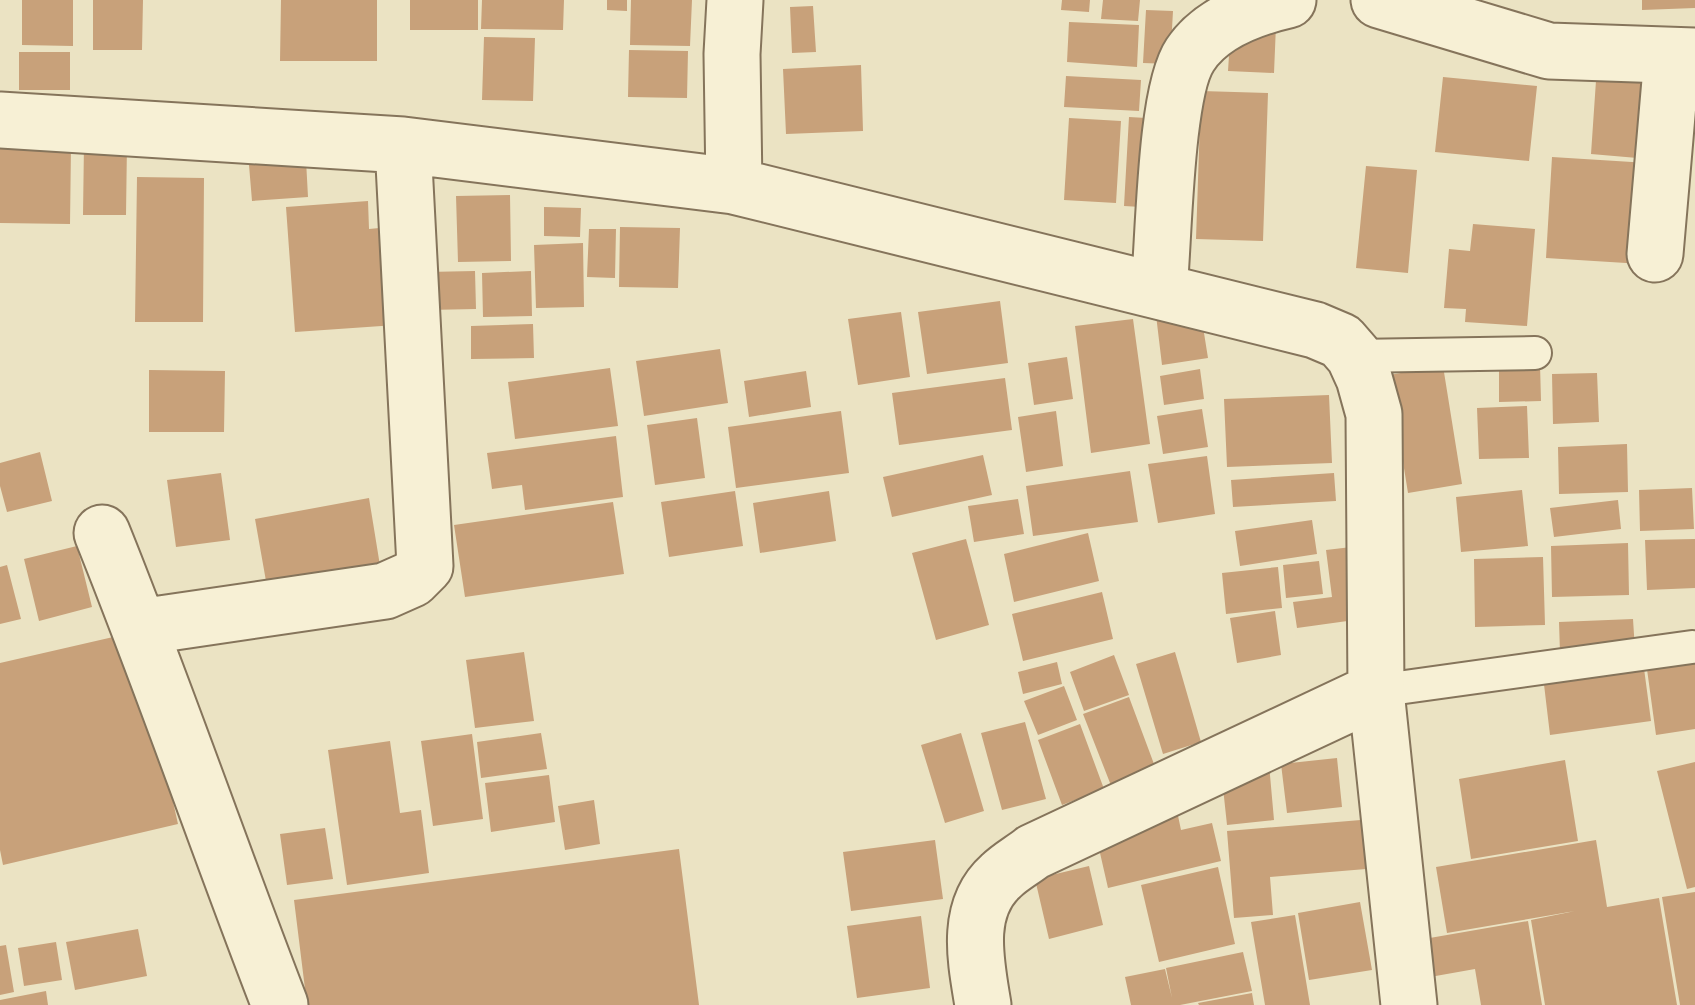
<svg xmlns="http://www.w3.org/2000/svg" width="1695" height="1005" font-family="'Crimson Pro',serif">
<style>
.building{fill:#c8a17a}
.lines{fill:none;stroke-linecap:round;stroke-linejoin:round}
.service-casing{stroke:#85745b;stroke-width:36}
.minor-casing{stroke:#85745b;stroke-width:59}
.service{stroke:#f7f0d5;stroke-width:32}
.minor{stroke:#f7f0d5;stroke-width:55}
</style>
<rect width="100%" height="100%" fill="#ebe3c3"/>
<path class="building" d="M22,0H73V46L22,45Z
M93,0H143L142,50H93Z
M281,0H377V61H280Z
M410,0H478V30H410Z
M482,0H564L563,30L481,29Z
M607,0H627V11L607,10Z
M631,0H692L690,46L630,45Z
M1062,0H1090L1089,12L1061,10Z
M1103,0H1140L1138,21L1101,19Z
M1642,0H1695V8L1642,10Z
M813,6L816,52L792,53L790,7Z
M1146,10L1173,11L1170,64L1143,63Z
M1069,22L1139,25L1137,67L1067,62Z
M1231,24L1276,25L1274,73L1228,71Z
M484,37L535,38L533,101L482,100Z
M629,50L688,51L687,98L628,97Z
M19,52H70V90H19Z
M861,65L863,131L786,134L783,69Z
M1597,66L1656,70L1649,159L1591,154Z
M1066,76L1141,80L1139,111L1064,107Z
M1443,77L1537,86L1529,161L1435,152Z
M1201,91L1268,93L1263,241L1196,239Z
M1129,117L1164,119L1158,208L1124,206Z
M1069,118L1121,121L1116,203L1064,200Z
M84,143H127L126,215H83Z
M0,146H71L70,224L0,223Z
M1552,157L1648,163L1642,264L1546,258Z
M306,160L308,197L252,201L249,165Z
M1366,166L1417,170L1408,273L1356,268Z
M137,177L204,178L203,322H135Z
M510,195L511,261L458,262L456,196Z
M368,201L369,229L390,227L396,325L295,332L286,207Z
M544,207L581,208L580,237L544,236Z
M1473,224L1535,229L1527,326L1465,322L1466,309L1444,308L1449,249L1470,251Z
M620,227L680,228L678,288L619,287Z
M589,229H616L615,278L587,277Z
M583,243L584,307L536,308L534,245Z
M475,271L476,309L428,310L427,272Z
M531,271L532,316L483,317L482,273Z
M1000,301L1008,363L927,374L918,312Z
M1200,308L1208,358L1162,365L1156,315Z
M901,312L910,377L858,385L848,319Z
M1133,319L1150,444L1091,453L1075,326Z
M533,324L534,358L471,359V326Z
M720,349L728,403L644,416L636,361Z
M1067,357L1073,399L1034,405L1028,363Z
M1540,364L1541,401L1499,402V366Z
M1443,366L1462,484L1408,493L1389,375Z
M610,368L618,426L515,439L508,382Z
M1200,369L1204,399L1164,405L1160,376Z
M149,370L225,371L224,432H149Z
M806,371L811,407L749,417L744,381Z
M1597,373L1599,422L1553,424L1552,374Z
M1005,378L1012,430L899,445L892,393Z
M1329,395L1332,463L1227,467L1224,399Z
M1527,406L1529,458L1479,459L1477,408Z
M1202,409L1208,447L1163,454L1157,416Z
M841,411L849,473L736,488L728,427Z
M1056,411L1063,466L1026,472L1018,417Z
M697,418L705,478L655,485L647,425Z
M616,436L623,497L525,510L522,485L492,489L487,453Z
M1627,444L1628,492L1559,494L1558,447Z
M40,452L52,501L7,512L0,486V463Z
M983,455L992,495L892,517L883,477Z
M1207,456L1215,514L1158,523L1148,464Z
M1130,471L1138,522L1033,536L1026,486Z
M221,473L230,540L176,547L167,480Z
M1334,473L1336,501L1233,507L1231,480Z
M1692,488L1694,529L1640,531L1639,490Z
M1522,490L1528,546L1461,552L1456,497Z
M735,491L743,546L669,557L661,502Z
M829,491L836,541L760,553L753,503Z
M369,498L382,578L269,598L255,519Z
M1018,499L1024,534L974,542L968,506Z
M1618,500L1621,529L1554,537L1550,508Z
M613,502L624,574L465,597L454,525Z
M1312,520L1317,554L1240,566L1235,531Z
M1088,533L1099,581L1014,602L1004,554Z
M966,539L989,625L936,640L912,553Z
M1695,539V588L1647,590L1645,540Z
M1628,543L1629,595L1552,597L1551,546Z
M77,546L92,607L39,621L24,559Z
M1360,546L1369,618L1297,628L1293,602L1332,597L1326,550Z
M1543,557L1545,625L1475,627L1474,559Z
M1319,561L1323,594L1286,598L1283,565Z
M7,565L21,619L0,624V567Z
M1278,567L1282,608L1226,614L1222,573Z
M1102,592L1113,639L1023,661L1012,614Z
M1275,611L1281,655L1237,663L1230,618Z
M1633,619L1635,650L1560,653L1559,622Z
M135,632L178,824L3,865L0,850V663Z
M524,652L534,721L475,728L466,660Z
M1175,652L1201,742L1163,754L1136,664Z
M1114,655L1129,695L1084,711L1070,672Z
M1643,661L1651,721L1550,735L1543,676Z
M1057,662L1062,684L1023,694L1018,672Z
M1646,662H1695V729L1656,735Z
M1064,686L1077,720L1038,735L1024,701Z
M1129,697L1157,772L1112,788L1083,714Z
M1025,722L1046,799L1002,810L981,733Z
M1080,724L1104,789L1062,805L1038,740Z
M541,733L547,769L481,778L477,742Z
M961,733L984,811L945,823L921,745Z
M472,734L483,819L433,826L421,741Z
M390,741L400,813L421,810L429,873L347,885L328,750Z
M1337,758L1342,807L1287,813L1281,764Z
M1565,760L1578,841L1471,859L1459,779Z
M1695,762V887L1687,889L1657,771Z
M1269,764L1274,820L1227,825L1221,769Z
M549,775L555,822L491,832L485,783Z
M594,800L600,844L565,850L558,806Z
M1177,811L1181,830L1212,823L1221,861L1108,888L1095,831Z
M1361,820L1366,869L1270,877L1273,915L1234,918L1227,831Z
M325,828L333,879L287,885L280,834Z
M935,840L943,899L851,911L843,852Z
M1596,840L1607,907L1659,898L1677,1005H1545L1531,920L1575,911L1447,933L1436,867Z
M679,849L699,1005H307L294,900Z
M1089,866L1103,925L1049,939L1035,879Z
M1218,867L1235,944L1159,962L1141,885Z
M1695,892V1005H1680L1662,897Z
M1360,902L1372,970L1309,980L1298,913Z
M1295,915L1310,1005H1265L1251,922Z
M921,916L930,988L857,998L847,926Z
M1528,921L1542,1005H1481L1475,969L1430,977L1424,939Z
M138,929L147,976L75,990L66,942Z
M56,942L62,980L24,986L18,948Z
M6,945L14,992L0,995V946Z
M1243,952L1252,991L1180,1005H1131L1125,977L1165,969L1172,998L1166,968Z
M46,991L48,1005H0V1000Z
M1252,993L1254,1005H1199L1198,1003Z"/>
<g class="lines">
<g class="service-casing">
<path id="service" d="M1354,356L1535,353
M1376,691L1692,647"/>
</g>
<g class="minor-casing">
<path id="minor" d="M1379,0L1549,51L1695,56
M0,120L403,145L734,186L1315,330L1341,341L1354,356L1364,378L1374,414L1376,691L1409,1005
M734,186L732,54L735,0
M1655,254L1672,57
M1159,290C1164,238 1165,92 1190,55C1211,23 1253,8 1288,0
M102,533C165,689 219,848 280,1005
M140,627L385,591L412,579L425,566L403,145
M983,1005C976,962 964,909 1001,876C1010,867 1023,860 1033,852L1376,691"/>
</g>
<use href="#service" class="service"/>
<use href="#minor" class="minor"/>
</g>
</svg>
